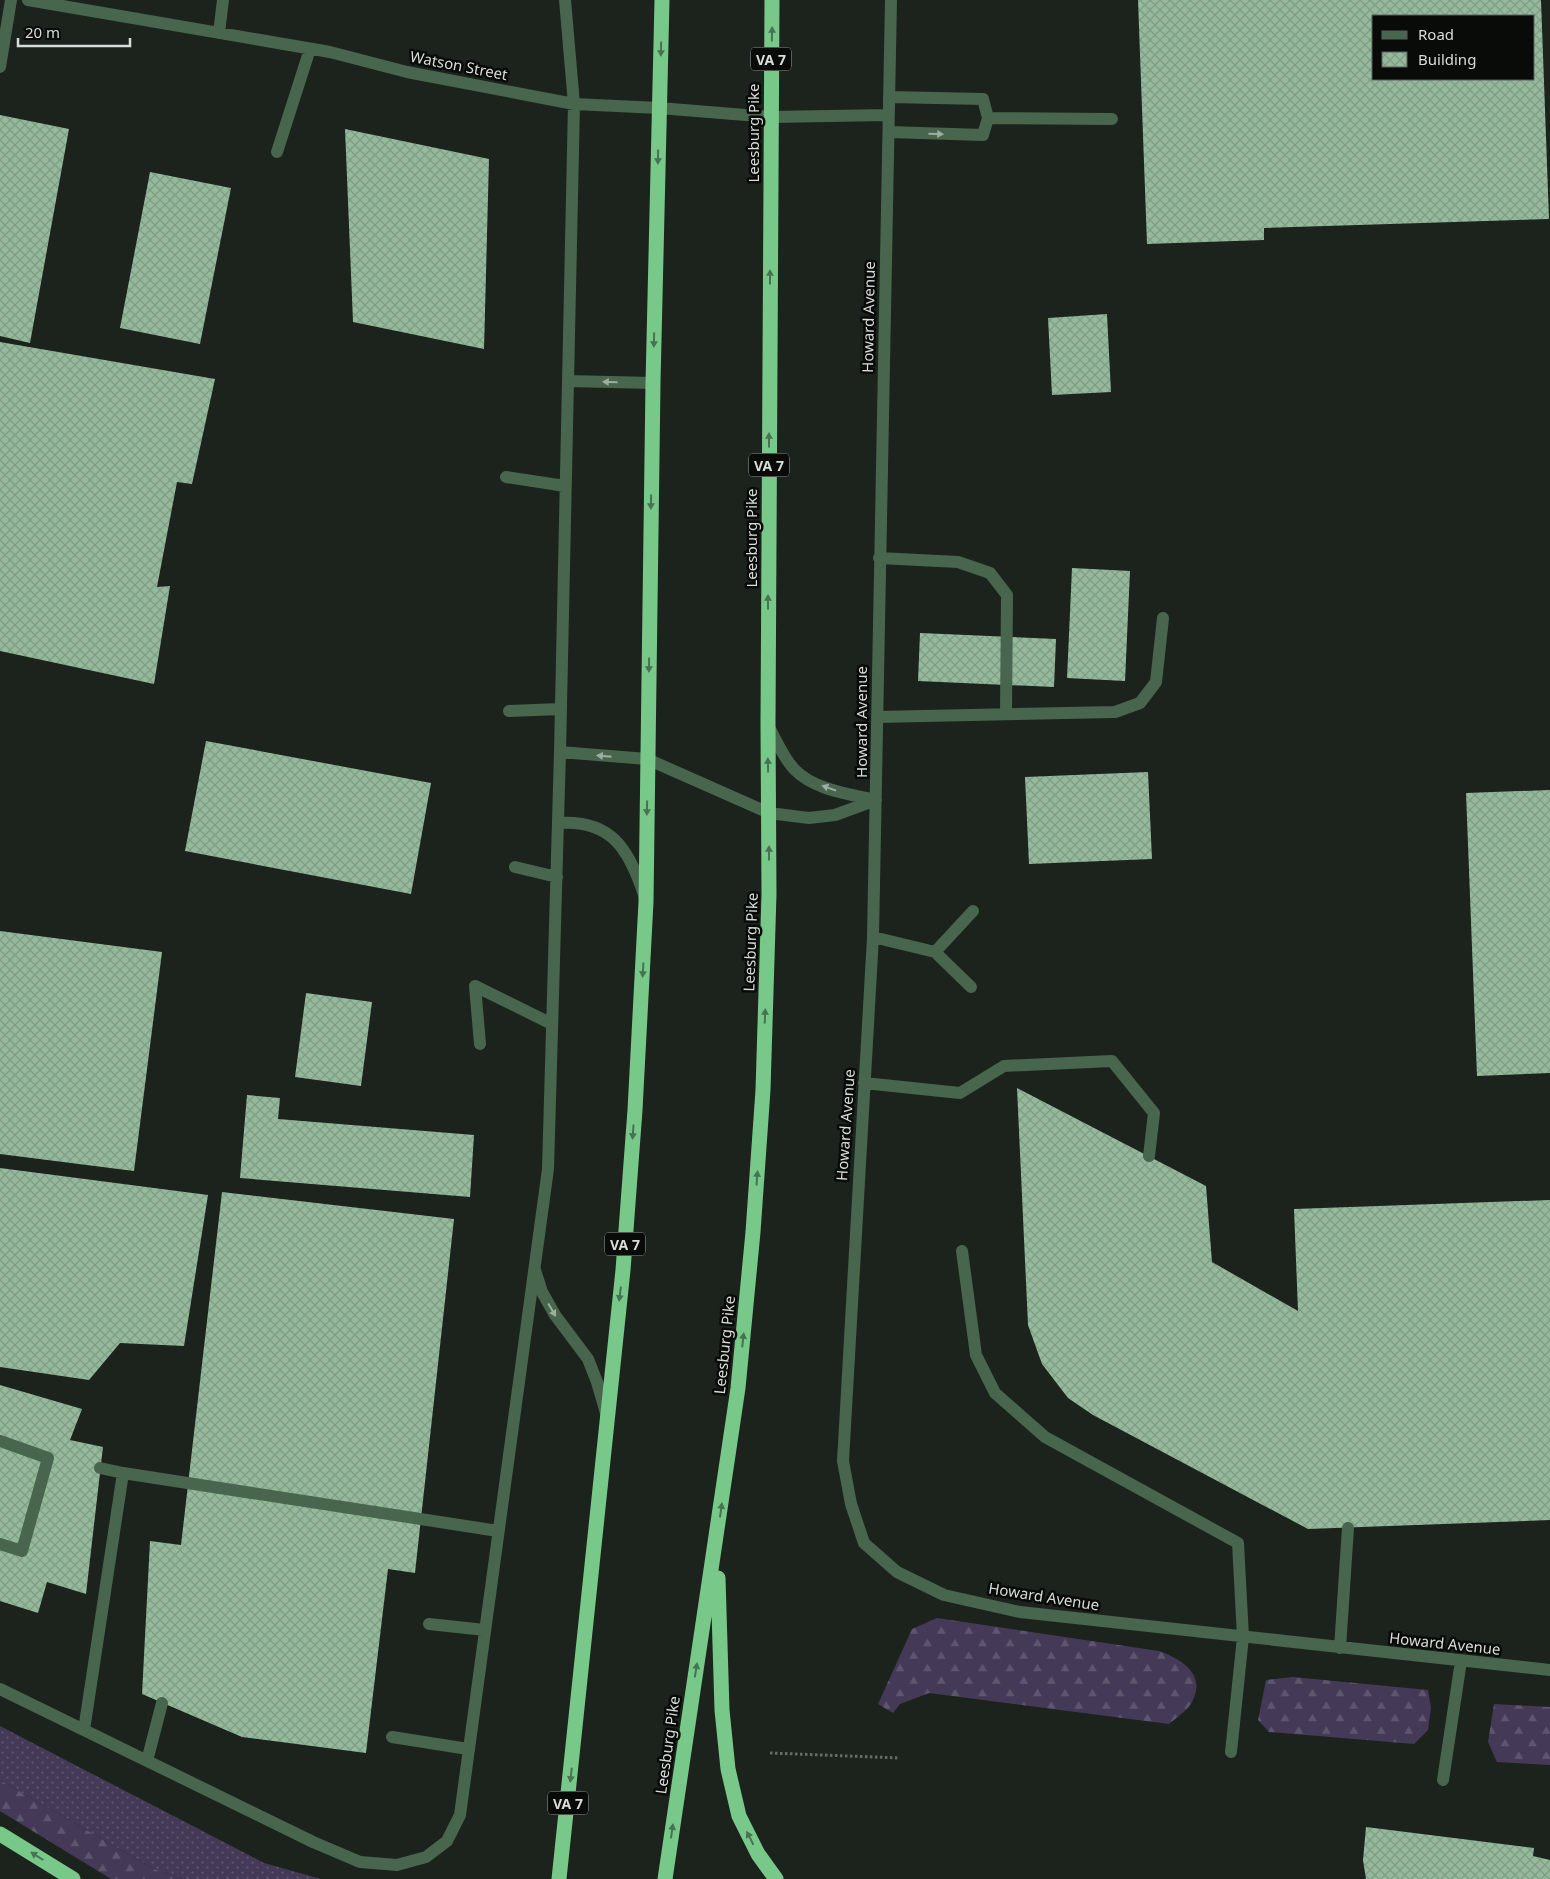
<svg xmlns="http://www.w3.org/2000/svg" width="1550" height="1879" font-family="'Noto Sans',sans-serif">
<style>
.grass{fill:url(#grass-dots)}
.forest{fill:url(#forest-firs)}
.building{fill:url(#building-cross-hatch);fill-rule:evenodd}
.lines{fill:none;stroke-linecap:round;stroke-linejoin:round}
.path{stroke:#666d67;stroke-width:3;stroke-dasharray:2.5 2.5;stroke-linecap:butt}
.minor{stroke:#47664d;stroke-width:12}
.highway{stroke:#78c88a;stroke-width:15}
.oneway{fill:#467350}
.oneway2{fill:#9eada1}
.labels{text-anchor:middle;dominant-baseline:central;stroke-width:5;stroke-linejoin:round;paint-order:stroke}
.shield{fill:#080b08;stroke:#9a9e9a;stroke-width:1}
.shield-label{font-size:14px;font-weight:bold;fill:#d8ddd9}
.street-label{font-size:15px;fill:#d8ddd9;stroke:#080b08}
</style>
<defs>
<pattern id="grass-dots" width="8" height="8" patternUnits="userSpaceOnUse" patternTransform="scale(1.25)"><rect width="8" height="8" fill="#443a58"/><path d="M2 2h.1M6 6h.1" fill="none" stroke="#5e566f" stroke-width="1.8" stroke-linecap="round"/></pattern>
<pattern id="forest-firs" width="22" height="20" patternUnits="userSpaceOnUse" patternTransform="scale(1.25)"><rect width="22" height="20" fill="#443a58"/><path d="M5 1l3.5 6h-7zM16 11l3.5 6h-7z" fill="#5e566f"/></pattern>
<pattern id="building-cross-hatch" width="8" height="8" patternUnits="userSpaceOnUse" patternTransform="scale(1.25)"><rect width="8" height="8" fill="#95ba9b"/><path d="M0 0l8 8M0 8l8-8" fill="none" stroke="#809c84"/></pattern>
</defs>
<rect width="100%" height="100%" fill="#1b231c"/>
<path class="grass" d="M0,1726L264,1863L321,1879H183L154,1869L0,1780Z"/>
<path class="forest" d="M937,1618L1159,1651C1181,1659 1207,1674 1192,1702C1188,1710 1176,1718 1169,1724L929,1693L900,1704L893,1713L878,1704L912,1629Z
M1293,1677L1428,1690L1431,1708L1428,1730L1414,1744L1269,1732L1258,1720L1266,1680Z
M1494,1704L1550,1707V1765L1497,1762L1488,1742Z
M0,1780L154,1869L183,1879H111L0,1811Z"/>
<path class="building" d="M1138,0H1541L1549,219L1264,228V240L1147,244ZM1374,16H1534V79H1374Z
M0,115L69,129L30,343L0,336Z
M345,129L489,159L484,349L353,322Z
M150,172L231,188L200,344L120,328Z
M1107,314L1111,392L1052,395L1048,318Z
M0,342L215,379L192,484L177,482L157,587L170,586L154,684L0,651Z
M1072,568L1130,571L1125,681L1067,678Z
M920,633L1056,639L1054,687L918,681Z
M206,741L431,783L411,894L185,851Z
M1148,772L1152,859L1029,864L1025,777Z
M1550,790V1073L1477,1076L1466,793Z
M0,931L162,952L134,1171L0,1154Z
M306,993L372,1002L361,1086L295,1077Z
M1017,1088L1206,1186L1212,1262L1298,1311L1294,1209L1550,1200V1520L1308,1529L1093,1415L1068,1398L1042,1364L1028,1325Z
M247,1095L280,1098L278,1119L474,1135L470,1197L240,1178Z
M0,1168L208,1195L184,1346L120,1343L89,1380L0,1367Z
M222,1192L454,1219L415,1573L388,1569L366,1753L242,1737L142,1694L150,1541L181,1545Z
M0,1385L82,1409L70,1440L103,1447L86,1594L47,1582L38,1613L0,1601Z
M1366,1827L1534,1848L1533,1856L1550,1860V1879H1366L1363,1860Z"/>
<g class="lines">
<path class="path" d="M770,1753L900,1758"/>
<path class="minor" d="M28,0L330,52L407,72L574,104L659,108L771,117L888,115
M891,0L873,937L843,1461L851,1504L864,1543L897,1572L944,1595L1020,1612L1550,1670
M219,33L223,0
M0,67L11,0
M988,118L1112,119
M889,132L983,135L988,118L983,99L889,97
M277,152L310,49
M568,381L653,383
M506,477L565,486
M879,558L958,562L990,573L1007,595L1006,714
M509,711L561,709
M877,717L1115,712L1140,703L1156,682L1163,618
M768,725C776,740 783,757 794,769C814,790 849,794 876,800
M560,752L647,759L769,813L809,818L835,815L876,800
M558,823C611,819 629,849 644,895
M515,867L557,877
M873,937L935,952
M475,986L552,1024
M475,986L480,1044
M971,987L935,952L973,911
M864,1083L960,1093L1004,1066L1112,1061L1154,1113L1149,1156
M962,1251L976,1355L995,1393L1045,1437L1238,1543L1243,1637L1231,1752
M535,1270L542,1292L555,1315L588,1359L597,1382L606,1413
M0,1441L48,1458L22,1551L0,1544
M123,1473L498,1531
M429,1624L485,1630
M1340,1648L1348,1528
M0,1689L313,1842L360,1862L397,1865L426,1857L447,1841L460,1815L548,1169L560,752L574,104L565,0
M84,1730L123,1473L100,1468
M392,1737L468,1749
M147,1761L162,1703
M1443,1780L1461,1661"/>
<path class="highway" d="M718,1578L722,1710L728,1769L739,1816L758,1854L776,1879
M0,1834L73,1879
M559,1879L623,1270L635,1110L646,902L653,383L662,0
M665,1879L738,1388L753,1232L763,1090L769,894L768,724L772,0"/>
</g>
<defs><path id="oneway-solid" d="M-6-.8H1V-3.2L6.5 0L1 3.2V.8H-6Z" transform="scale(1.25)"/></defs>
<g class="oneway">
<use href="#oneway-solid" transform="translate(772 34) rotate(-89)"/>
<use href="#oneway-solid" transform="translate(661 49) rotate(91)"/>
<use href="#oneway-solid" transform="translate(658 157) rotate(91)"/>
<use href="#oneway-solid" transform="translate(770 277) rotate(-90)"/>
<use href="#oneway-solid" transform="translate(654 340) rotate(91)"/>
<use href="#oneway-solid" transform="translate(769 440) rotate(-90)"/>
<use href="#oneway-solid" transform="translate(651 502) rotate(91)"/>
<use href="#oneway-solid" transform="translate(768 602) rotate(-90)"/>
<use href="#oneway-solid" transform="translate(649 665) rotate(91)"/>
<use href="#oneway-solid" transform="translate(768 765) rotate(-91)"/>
<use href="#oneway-solid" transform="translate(647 808) rotate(91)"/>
<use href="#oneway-solid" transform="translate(769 853) rotate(-90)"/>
<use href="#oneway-solid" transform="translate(643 970) rotate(93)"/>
<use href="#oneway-solid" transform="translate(765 1016) rotate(-88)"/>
<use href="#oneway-solid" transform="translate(633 1132) rotate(94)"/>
<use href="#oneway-solid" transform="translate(757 1178) rotate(-86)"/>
<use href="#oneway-solid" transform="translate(620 1294) rotate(97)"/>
<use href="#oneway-solid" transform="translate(743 1340) rotate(-84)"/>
<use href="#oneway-solid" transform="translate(721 1510) rotate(-82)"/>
<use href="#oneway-solid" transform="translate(696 1670) rotate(-81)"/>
<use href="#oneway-solid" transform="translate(571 1775) rotate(96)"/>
<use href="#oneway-solid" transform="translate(672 1831) rotate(-82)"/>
<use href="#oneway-solid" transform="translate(750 1838) rotate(-117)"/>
<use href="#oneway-solid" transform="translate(37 1856) rotate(-148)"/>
</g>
<g class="oneway2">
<use href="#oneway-solid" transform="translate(936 134) rotate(2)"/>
<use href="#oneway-solid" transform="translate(610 382) rotate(-178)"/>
<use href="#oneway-solid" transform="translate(604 756) rotate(-175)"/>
<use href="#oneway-solid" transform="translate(829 788) rotate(-160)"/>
<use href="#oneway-solid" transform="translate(552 1310) rotate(60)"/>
</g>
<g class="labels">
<g class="shield">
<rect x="751" y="47.5" width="40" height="23" rx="4"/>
<rect x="749" y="453.5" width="40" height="23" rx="4"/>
<rect x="605" y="1232.5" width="40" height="23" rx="4"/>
<rect x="548" y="1791.5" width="40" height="23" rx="4"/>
</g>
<g class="shield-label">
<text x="771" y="59">VA 7</text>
<text x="769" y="465">VA 7</text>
<text x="625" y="1244">VA 7</text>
<text x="568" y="1803">VA 7</text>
</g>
<g class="street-label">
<text transform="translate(459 65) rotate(11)">Watson Street</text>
<text transform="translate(753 133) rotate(-90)">Leesburg Pike</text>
<text transform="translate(868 317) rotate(-89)">Howard Avenue</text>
<text transform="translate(751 538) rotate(-90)">Leesburg Pike</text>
<text transform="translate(861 722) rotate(-90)">Howard Avenue</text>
<text transform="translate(750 942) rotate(-88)">Leesburg Pike</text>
<text transform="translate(845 1125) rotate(-86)">Howard Avenue</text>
<text transform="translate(724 1345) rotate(-84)">Leesburg Pike</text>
<text transform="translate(1044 1596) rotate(9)">Howard Avenue</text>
<text transform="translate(1445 1643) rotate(6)">Howard Avenue</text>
<text transform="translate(667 1745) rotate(-82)">Leesburg Pike</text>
</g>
</g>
<rect x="1372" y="15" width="162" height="65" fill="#080b08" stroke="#5b5f5c"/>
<rect x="1382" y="31" width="25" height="8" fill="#47664d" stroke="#5b5f5c"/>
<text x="1418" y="40" font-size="15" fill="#d8ddd9">Road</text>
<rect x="1382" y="52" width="25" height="15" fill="url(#building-cross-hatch)" stroke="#5b5f5c"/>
<text x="1418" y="65" font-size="15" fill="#d8ddd9">Building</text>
<path d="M18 38v8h112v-8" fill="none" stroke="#d8ddd9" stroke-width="2.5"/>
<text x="25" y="38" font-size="15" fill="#d8ddd9" stroke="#080b08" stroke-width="4" paint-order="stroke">20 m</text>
</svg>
